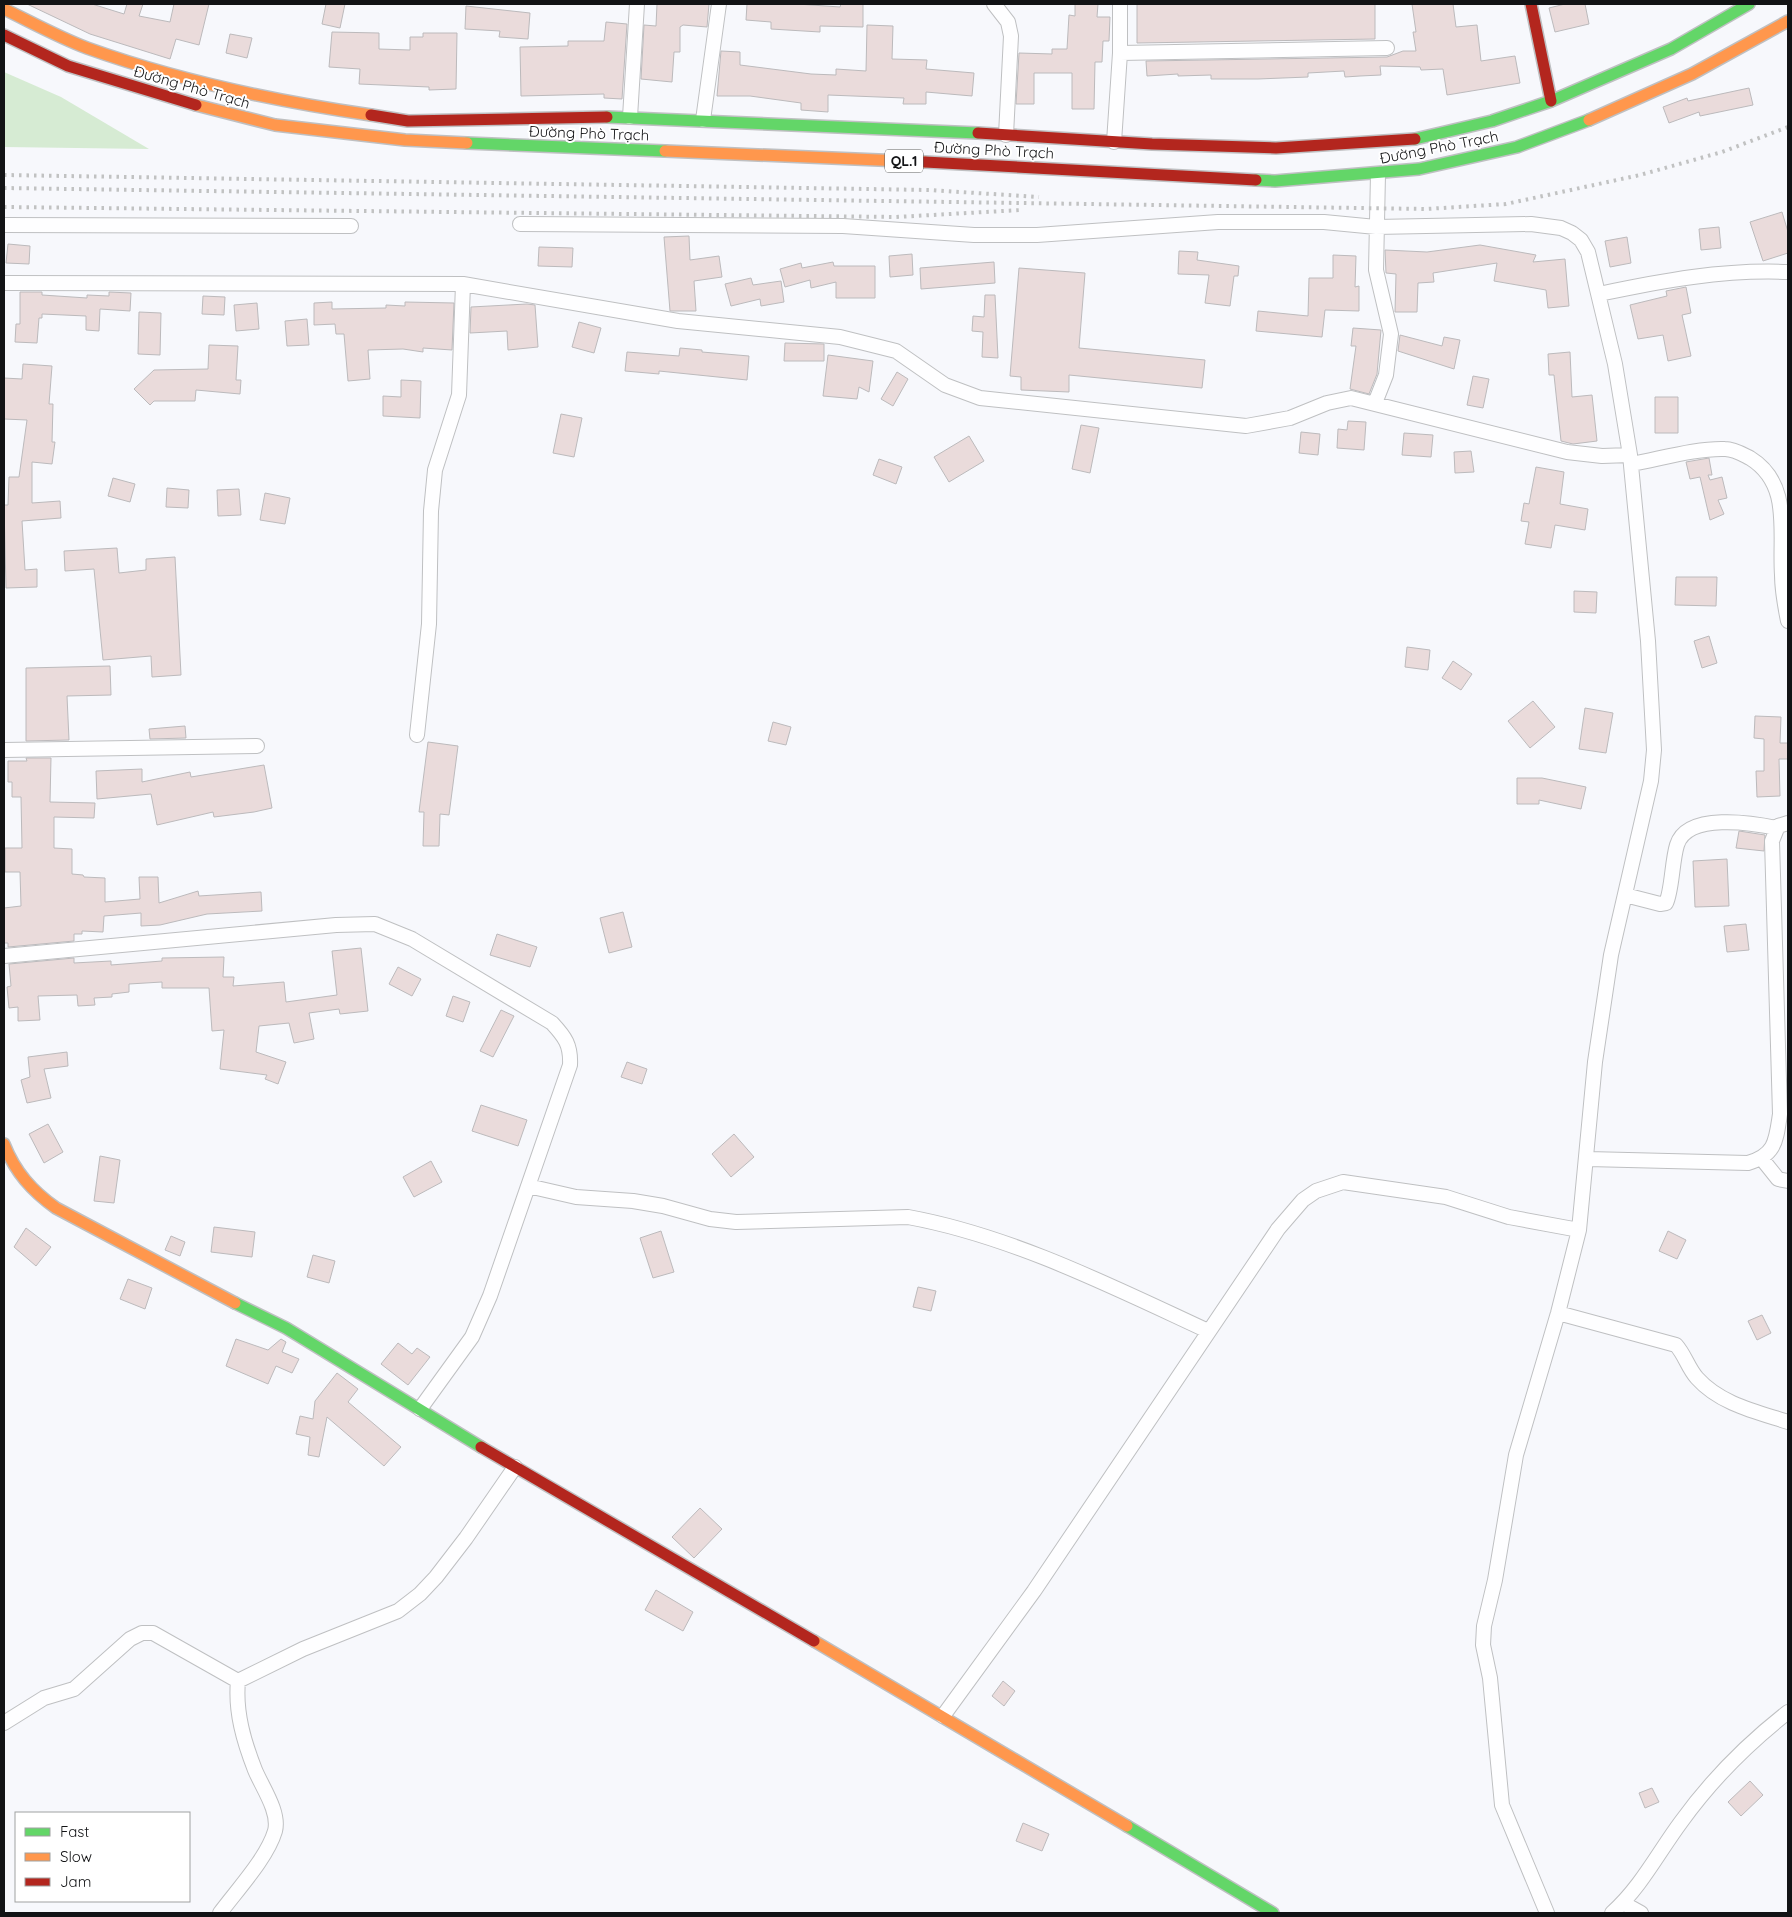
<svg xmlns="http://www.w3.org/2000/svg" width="1792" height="1917" font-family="Quicksand,sans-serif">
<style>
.green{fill:#d6ebd3}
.building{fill:#eadbdb;stroke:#bcbabc}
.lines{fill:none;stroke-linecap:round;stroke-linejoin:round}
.street-casing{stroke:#bfc0c2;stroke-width:16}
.fast-casing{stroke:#bfc0c2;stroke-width:14}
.slow-casing{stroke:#bfc0c2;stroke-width:14}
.jam-casing{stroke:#bfc0c2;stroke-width:14}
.street{stroke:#fefeff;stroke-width:14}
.fast{stroke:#63d668;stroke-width:11}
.slow{stroke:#ff974d;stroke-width:11}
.jam{stroke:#b3261e;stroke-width:11}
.rail{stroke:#c1c2c2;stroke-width:4;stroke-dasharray:2.5 5;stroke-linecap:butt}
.labels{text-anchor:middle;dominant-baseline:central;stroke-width:4;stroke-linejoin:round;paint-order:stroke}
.shield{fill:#fff;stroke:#595a5b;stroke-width:1}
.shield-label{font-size:14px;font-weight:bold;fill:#121315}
.street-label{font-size:15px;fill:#121315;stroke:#fff}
</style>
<rect width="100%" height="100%" fill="#f7f8fc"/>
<path class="green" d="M4,72L61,97L149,149L4,147Z"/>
<path class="building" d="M27,4H92L124,14L127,4H143L139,16L170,22L174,4H209L199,45L176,39L170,59L90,34Z
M326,4H345L340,28L322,24Z
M657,4H709L707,27L683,25L680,27V52H674L672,82L641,79L644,25L656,26Z
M747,4H797L840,7L841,4H863V27L820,26V32L771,29V22L746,20Z
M1075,4H1098L1097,17H1110L1109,41H1103L1102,62H1095L1094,109H1072V73H1034V104H1016L1019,53L1052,54V49H1067L1069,15L1075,16Z
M1137,4H1375V39L1137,43Z
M1412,4H1453L1456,27L1477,25L1481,61L1515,56L1520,83L1447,95L1443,69L1421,70L1420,67L1380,66L1381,75L1360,76L1345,77L1344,71L1308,73V77L1258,79H1211V75L1178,76V74L1147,76L1146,61L1387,57L1403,51H1416L1413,32H1416Z
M1565,4H1585L1589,24L1555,32L1549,8Z
M466,6L530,13L528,39L499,37L500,31L465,29Z
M606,22L627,24L622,99L604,98V94L521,96L520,47L568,46V41H604Z
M867,25L893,26L892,59L927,60L926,69L974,73L972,96L926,92V104H903L904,98L828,95V112L801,110V103L750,96H717L721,51L740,52V65L811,74L836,75V69L866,71Z
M332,32L379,33V49L410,50V37H423V33H457L456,89L429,90V87L359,84L360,69L329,67Z
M230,34L252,38L247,58L226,53Z
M1749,88L1753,105L1700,116L1699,112L1669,123L1663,107L1687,98L1688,101Z
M1782,212L1788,232V253L1763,261L1750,222Z
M1719,227L1721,248L1701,250L1699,229Z
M689,236L690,260L719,256L722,277L694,281L696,311H670L664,237Z
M1627,237L1631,263L1610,267L1605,241Z
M8,244L30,246L29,264L6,263Z
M1480,245L1536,255L1533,262L1565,259L1569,306L1548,308L1546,290L1494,281L1497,263L1433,273L1434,282L1418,283L1417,312H1395L1396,274L1386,273L1385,250L1427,252Z
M539,247L573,248L572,267L538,266Z
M1179,251L1198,252L1197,260L1239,266L1238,276H1234L1230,306L1205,303L1209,275L1178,274Z
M912,254L913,275L890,277L889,256Z
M1333,255L1356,256L1355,287L1359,286V311L1325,310L1322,337L1256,331L1258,311L1308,316L1309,278H1333Z
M833,262L834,266H875V298H836V282L811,288L810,280L785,287L780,269L801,263L802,268Z
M994,262L995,283L921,289L920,268Z
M1019,268L1085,273L1079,348L1205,360L1202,388L1069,375V392L1021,390V377L1010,376Z
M751,278L753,285L781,281L784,302L761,306L760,299L731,306L725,284Z
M1686,287L1691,313L1682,315L1691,356L1668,361L1663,335L1638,339L1630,305L1667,296L1666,291Z
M20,292H42V295L87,298V295L109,296V292L131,293L130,311L100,309L99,331L86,330V316L42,314V318H39L37,343L15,342L16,324H20Z
M985,295H995L998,358L982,357L983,332L972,331L973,316L984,317Z
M203,296L225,297L224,315L202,314Z
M332,302V309L386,308V305L405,306V302L454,303L452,350L423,348V352L403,349L368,350L370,379L348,381L344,334H336L335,324L314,325V303Z
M257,303L259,329L236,331L234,305Z
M527,304L535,305L538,347L508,350L507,331L470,333L471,307Z
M139,312L161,313L160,355L138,354Z
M307,319L309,345L287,346L285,321Z
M579,322L601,328L594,353L572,347Z
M1353,328L1381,330L1377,374L1369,394L1350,389L1356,346H1351Z
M1400,335L1442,346L1444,337L1460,340L1454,369L1398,351Z
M785,343L824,344V361H784Z
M209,345L238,346L236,380H241L240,394L196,390L195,401H154L150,405L134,389L154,370L208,369Z
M680,348L702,350V352L749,356L747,380L659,371V374L625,371L627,352L679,356Z
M1570,352L1572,397L1592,395L1597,441L1573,444L1561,441L1554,375H1549L1548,354Z
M828,355L873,361L869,392L859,387L857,399L823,396Z
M23,364L52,366L49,404H53L52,442H55L52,464L32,462V503L60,501L61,518L22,521L25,570L37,569V587L6,588L4,505H8L9,477H19L27,420L4,419V378L22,379Z
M897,372L908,379L893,406L881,399Z
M1473,376L1489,379L1483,408L1467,405Z
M401,380L421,381L420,418L383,416V396L401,397Z
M1655,397H1678V433H1655Z
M561,414L582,418L574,457L553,453Z
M1348,421L1366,422L1364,450L1337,448L1338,429L1347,430Z
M1081,425L1099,428L1090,473L1072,469Z
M1301,432L1320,434L1318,455L1299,453Z
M1404,433L1433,435L1431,457L1402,455Z
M969,436L984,461L949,482L934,457Z
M1471,451L1474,472L1455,473L1454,452Z
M1709,458L1712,475H1708L1710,480L1722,477L1727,498L1718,500L1724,514L1710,520L1700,477L1690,479L1686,462Z
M879,459L902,467L896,484L873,475Z
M1536,467L1564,472L1560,504L1588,509L1585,530L1555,525L1551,548L1525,544L1529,522L1521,521L1524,503L1529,504Z
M113,478L135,484L130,502L108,496Z
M167,488L189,490L188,508L166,507Z
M239,489L241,515L218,516L217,490Z
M265,493L290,498L285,524L260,520Z
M117,548L119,573L146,570V559L175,557L181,675L152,677L151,656L103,660L94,569L65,571L64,551Z
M1676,577H1717L1716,606L1675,605Z
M1574,591L1597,592L1596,613L1574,612Z
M1709,636L1717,663L1702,668L1694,641Z
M1407,647L1430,650L1428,670L1405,667Z
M1453,661L1472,674L1461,690L1442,678Z
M110,666L111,695L67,696L69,740L26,741V668Z
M1533,701L1555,727L1530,748L1508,721Z
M1585,708L1613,713L1606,753L1579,749Z
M1755,716L1781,717L1780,743H1788V759H1779L1780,796L1757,797L1756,771H1764V739L1754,738Z
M773,722L791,727L786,745L768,741Z
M185,726L186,738L150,739L149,729Z
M428,742L458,746L449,815L440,814L439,846H423L424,812H419Z
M26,758H51L50,802L95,803L94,818L54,817V848L72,849V874L83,875L84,877L105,878V902L140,899L139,877H158L159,903L198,891L199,896L261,892L262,911L207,914L160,925L141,926V913L104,916L103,932L82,931V934H74V941L8,947V943H4V908L21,906L20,872H5V848H22L21,797H12V782H8V761H27Z
M264,765L272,808L254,812L214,817L213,812L157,825L151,794L97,799L96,771L142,769V782L190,772L191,777Z
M1517,778H1542L1586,787L1581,809L1539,800V804H1517Z
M1739,831L1765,835L1764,851L1736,848Z
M1727,859L1729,906L1695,907L1693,861Z
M623,912L632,947L609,953L600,918Z
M1746,924L1749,950L1727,952L1724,926Z
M497,934L537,947L530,967L490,955Z
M361,948L368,1011L340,1014L339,1009L309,1013L314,1039L294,1043L289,1023L259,1026L256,1052L286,1062L278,1084L265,1079L267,1075L220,1069L224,1030L212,1031L209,988H162V982L129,984V992L112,994V997L94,998L95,1005L78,1006L77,995L38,996L40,1020L18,1021V1007L9,1008L7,987L11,986L9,964L74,958V963L111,961V965L162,961V958L224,957L223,977H234L233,986L284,982L286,1002L337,995L332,951Z
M398,967L421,979L412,996L389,984Z
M453,996L470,1002L463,1022L446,1016Z
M501,1010L514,1016L493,1057L480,1051Z
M67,1052L68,1066L44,1069L51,1098L27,1103L21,1080L30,1077L28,1057Z
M627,1062L647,1069L642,1084L621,1077Z
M481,1105L527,1120L518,1146L472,1131Z
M48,1124L63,1152L44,1163L29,1134Z
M734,1134L754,1157L731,1177L712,1154Z
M100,1156L120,1160L114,1203L94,1201Z
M431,1161L442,1182L414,1197L403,1177Z
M214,1227L255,1232L252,1257L211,1252Z
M26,1228L51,1247L36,1266L14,1247Z
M661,1231L674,1272L653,1278L640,1238Z
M1668,1231L1686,1240L1677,1259L1659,1251Z
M171,1236L185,1242L180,1256L165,1250Z
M313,1255L335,1261L329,1283L307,1277Z
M128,1279L152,1288L145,1309L120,1299Z
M918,1287L936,1291L931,1311L913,1307Z
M1762,1315L1771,1333L1757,1340L1748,1321Z
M236,1339L268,1350L281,1339L286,1342L282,1352L299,1359L292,1373L276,1366L268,1384L226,1366Z
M398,1343L412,1354L417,1348L430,1357L408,1385L381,1364Z
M337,1373L358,1389L348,1402L401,1447L384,1466L327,1417L319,1457L308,1455L310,1437L296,1434L300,1416L313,1419L315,1401Z
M700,1508L722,1529L694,1558L672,1537Z
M656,1590L693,1612L683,1631L645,1610Z
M1003,1681L1015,1691L1004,1706L992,1696Z
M1750,1781L1763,1795L1741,1816L1728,1802Z
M1652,1788L1659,1802L1645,1808L1639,1793Z
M1023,1823L1049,1834L1042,1851L1016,1841Z"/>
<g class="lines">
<g class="street-casing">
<path id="street" d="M994,4L1008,22L1011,36L1006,135
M1120,53L1387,48
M630,117L637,4
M703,120L719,4
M1114,142L1120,53V4
M520,224L843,226L974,235H1037L1218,222H1324L1376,227L1531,224L1561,228L1572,233L1581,240L1588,252L1615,364L1630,455L1648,641L1654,750L1651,781L1611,955L1595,1062L1579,1230L1558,1313L1516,1455L1495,1580L1484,1626L1483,1645L1490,1678L1502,1805L1547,1913
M4,225L351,226
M4,283L463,284L678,321L840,337L896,351L945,385L980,398L1246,426L1290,418L1327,403L1351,398L1567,452L1602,456L1630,455
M1599,294C1661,281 1724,269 1788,272
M1375,403L1386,375L1391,334L1376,270L1378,174
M1631,464C1660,459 1696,448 1725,449C1734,449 1742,454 1750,458C1792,484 1779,532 1782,575C1782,591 1785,606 1788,621
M417,735L429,624L431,511L435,470L459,395L463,284
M4,750L257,746
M1625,895L1660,904L1666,903C1672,891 1672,861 1677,845C1687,812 1753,823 1777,828
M4,956L336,925L375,924L412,939L552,1023C565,1037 571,1045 570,1065L490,1296L472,1337L420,1409
M1588,1159L1748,1163C1776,1155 1776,1140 1780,1114L1772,841L1778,826L1788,823
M1762,1159L1778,1179L1788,1181
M528,1186L576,1197L633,1201L663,1206L710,1219L736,1222L908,1217C1012,1236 1113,1287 1208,1331
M1558,1313L1676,1345C1685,1355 1688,1368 1697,1378C1720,1404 1757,1412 1788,1422
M943,1716L1034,1591L1278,1229L1303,1200L1316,1191L1343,1182L1446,1197L1509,1217L1579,1230
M4,1723L44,1698L74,1689L130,1639L142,1633H153L238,1681L303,1649L398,1611L420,1594L436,1577L466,1538L515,1467
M1623,1903L1641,1913
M220,1913C237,1890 267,1858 275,1831C280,1812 262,1787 255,1770C244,1742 235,1712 238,1681
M1612,1913C1641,1887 1658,1853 1681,1822C1712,1779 1747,1744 1788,1712"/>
</g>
<g class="fast-casing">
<path id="fast" d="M607,117L978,133
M1415,139L1492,121L1551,101L1671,49L1749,4
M467,143L665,151
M1256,180L1275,181L1419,169L1517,147L1589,120
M235,1303L286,1328L481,1447
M1127,1826L1273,1913"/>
</g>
<g class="slow-casing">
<path id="slow" d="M4,9C31,22 58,37 87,48C179,81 274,101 371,115
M196,105L275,125L405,140L467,143
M1589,120L1692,74L1788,21
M665,151L925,162
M4,1144C15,1172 32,1191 56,1208L235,1303
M814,1641L1127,1826"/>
</g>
<g class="jam-casing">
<path id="jam" d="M1531,4L1551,101
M4,35L68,66L196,105
M371,115L408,121L607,117
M978,133L1152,144L1276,148L1415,139
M925,162L1256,180
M481,1447L814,1641"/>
</g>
<use href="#street" class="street"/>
<use href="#fast" class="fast"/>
<use href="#slow" class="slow"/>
<use href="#jam" class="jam"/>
<path class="rail" d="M4,175L929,190L1039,197
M4,188L1426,209L1506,204L1640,175L1722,152L1788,127
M4,207L896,217L1021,210"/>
</g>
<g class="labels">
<rect class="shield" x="885" y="149.5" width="38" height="23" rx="4"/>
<g class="shield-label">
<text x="904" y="161">QL.1</text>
</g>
<g class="street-label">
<text transform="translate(192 87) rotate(16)">Đường Phò Trạch</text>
<text transform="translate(589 133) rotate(2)">Đường Phò Trạch</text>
<text transform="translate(1439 147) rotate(-11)">Đường Phò Trạch</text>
<text transform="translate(994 150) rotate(3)">Đường Phò Trạch</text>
</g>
</g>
<rect width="1792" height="1917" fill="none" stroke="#121315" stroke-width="10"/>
<rect x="15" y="1812" width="175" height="90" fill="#ffffff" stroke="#a0a1a1"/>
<rect x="25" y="1828" width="25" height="8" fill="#63d668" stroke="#a0a1a1"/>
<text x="60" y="1837" font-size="15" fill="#121315">Fast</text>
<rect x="25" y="1853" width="25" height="8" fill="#ff974d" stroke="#a0a1a1"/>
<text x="60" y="1862" font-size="15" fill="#121315">Slow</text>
<rect x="25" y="1878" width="25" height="8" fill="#b3261e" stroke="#a0a1a1"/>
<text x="60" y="1887" font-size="15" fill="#121315">Jam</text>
</svg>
